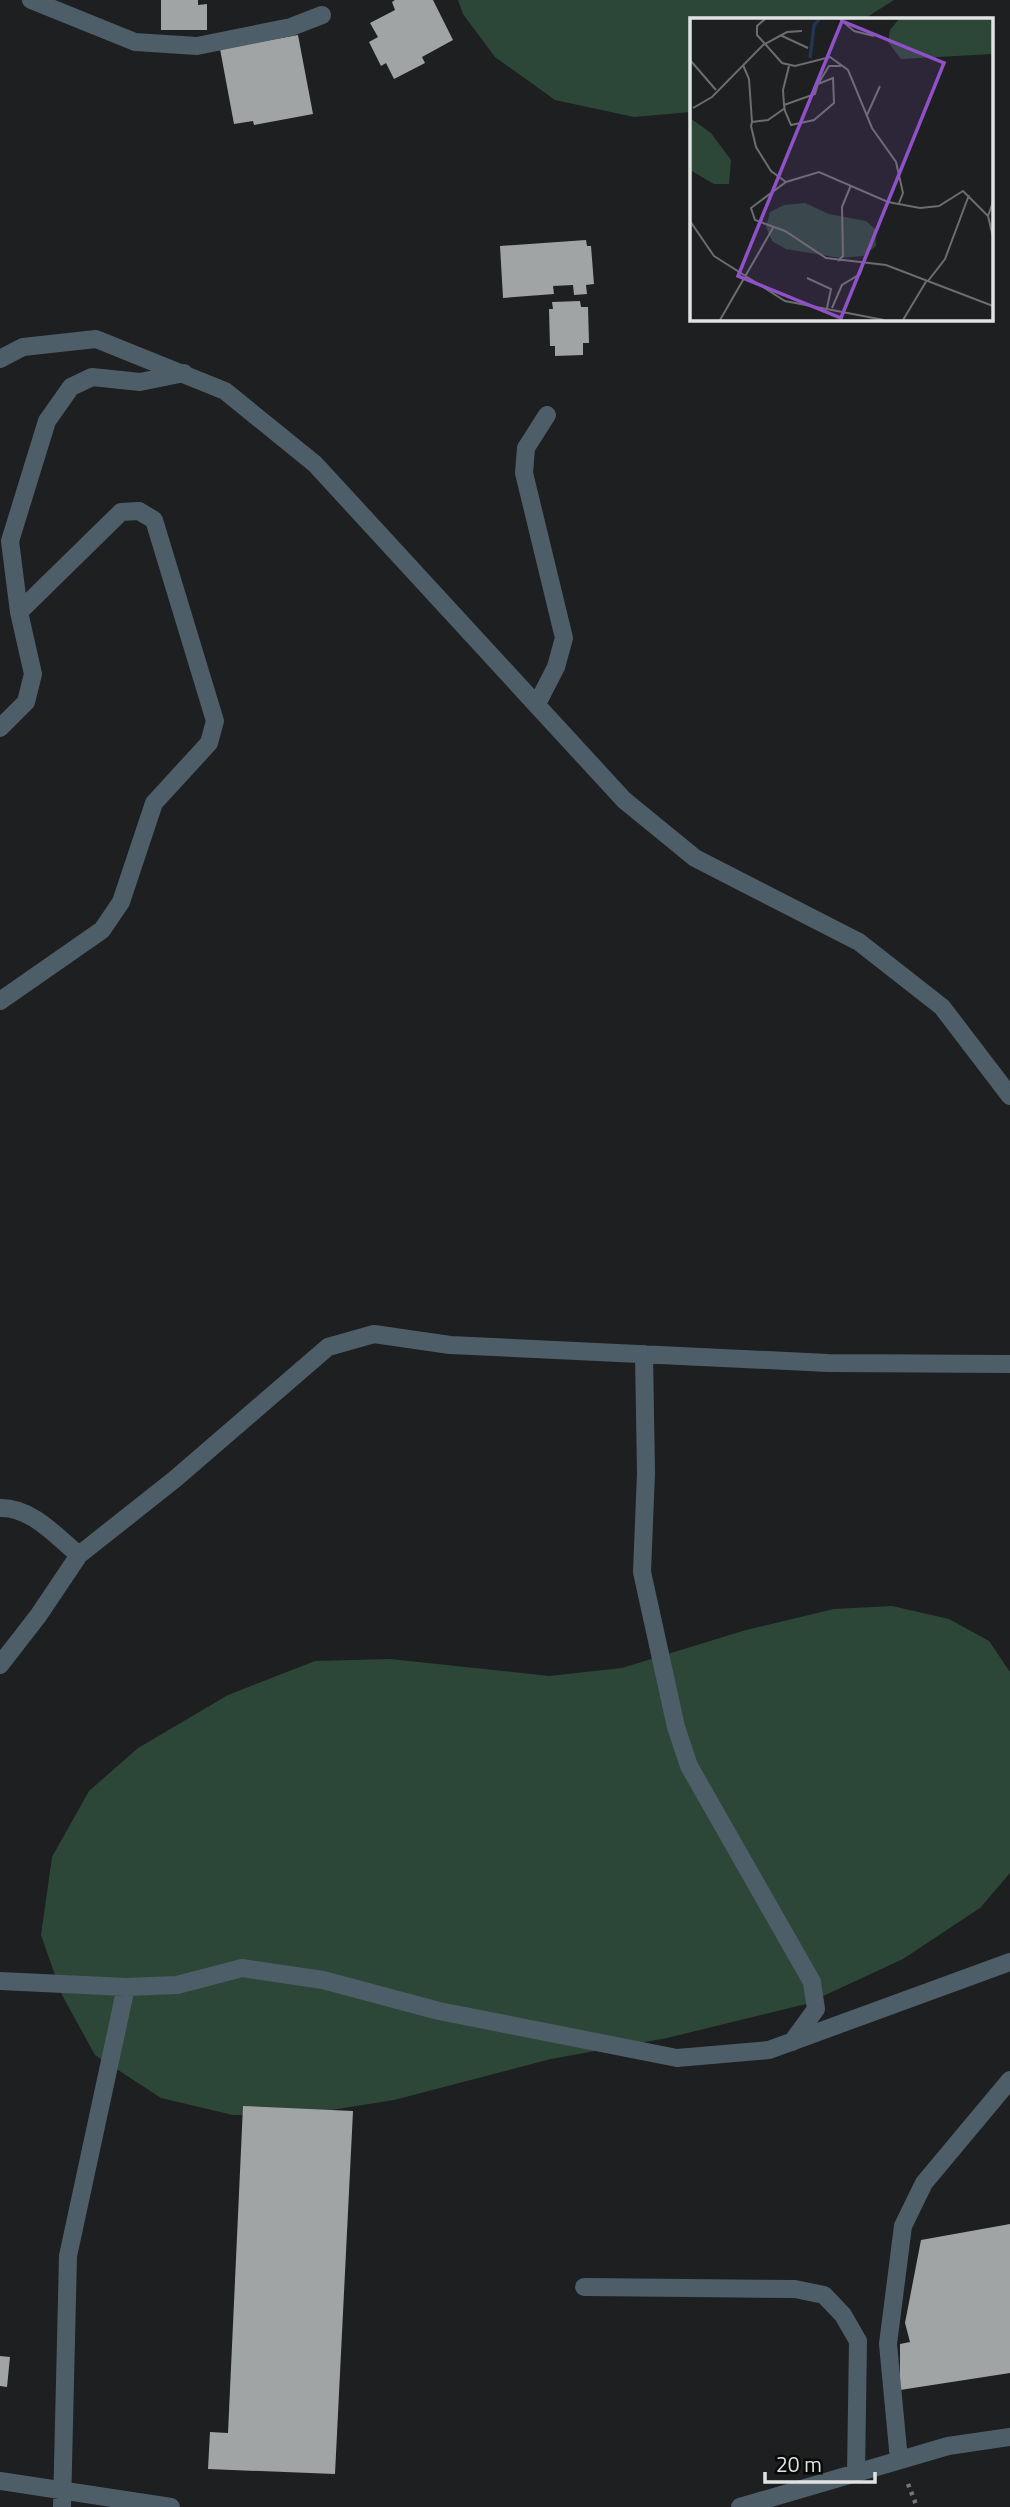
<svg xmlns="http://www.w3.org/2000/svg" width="1010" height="2507" font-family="'Titillium Web',sans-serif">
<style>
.green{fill:#2c4738}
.building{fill:#a1a4a4}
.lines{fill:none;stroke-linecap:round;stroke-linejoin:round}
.path{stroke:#757778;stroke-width:4.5;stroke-dasharray:3.5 5;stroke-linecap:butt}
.minor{stroke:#4e5e68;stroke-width:18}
.inset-river{fill:none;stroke:#223551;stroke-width:3.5}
.inset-road{fill:none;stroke:#6b6d6e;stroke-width:2}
.view{fill:#8f51c6;fill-opacity:0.15;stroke:#8f51c6;stroke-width:3.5}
.inset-edge{fill:none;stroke:#e1e3e3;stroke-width:3.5}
</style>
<rect width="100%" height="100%" fill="#1d1f20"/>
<path class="green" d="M458,0H894L864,19H692L691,112L634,117L555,100L495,57L463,14Z
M892,1606L949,1619L989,1641L1010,1672V1873L980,1908L903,1959L806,2004L667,2038L551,2059L394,2100L306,2114L233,2115L161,2098L95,2055L62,1995L41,1935L52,1857L89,1791L138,1748L228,1695L315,1661L390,1659L549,1676L622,1668L746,1630L834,1609Z"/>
<path class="building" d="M161,0H198V5L207,4V30H161Z
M395,0H433L453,40L422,57L425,63L394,79L386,63L381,66L369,42L378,37L370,23L395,10L392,2Z
M298,35L313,114L254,125L253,121L234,124L220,49Z
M586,240L587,246H591L594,284L586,285L587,294L574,295L573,285L553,286L554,294L503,298L500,246Z
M580,301L581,307H588L589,343H583V355L555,356V346H550L549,309H553L552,302Z
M243,2106L353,2111L335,2474L208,2469L210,2432L228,2433Z
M1010,2224V2373L900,2390V2344L910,2342L905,2323L921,2240Z
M0,2356L10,2357L7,2387L0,2386Z"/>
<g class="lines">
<path class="path" d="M908,2484L917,2507"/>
<path class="minor" d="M31,0L135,42L197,46L291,27L322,15
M0,359L23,347L96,339L225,391L315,464L624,800L695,858L859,942L942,1007L1010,1096
M19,612L10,541L47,421L71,387L92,377L140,382L184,373
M537,704L556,667L564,638L524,473L526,448L547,415
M0,728L26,702L33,674L19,612L121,512L139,511L154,520L215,721L209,743L154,803L121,902L102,930L0,1001
M644,1354L646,1473L642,1572L676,1727L689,1766L812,1982L816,2009L792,2042
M0,1508C31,1507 56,1536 79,1555
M0,1665L38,1616L79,1555L175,1479L328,1347L374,1334L450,1345L828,1363L1010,1364
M0,1981L126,1987L177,1985L242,1968L323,1980L439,2011L677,2058L769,2050L1010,1962
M584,2287L795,2289L824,2295L843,2315L858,2341L856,2473
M899,2460L888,2344L903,2226L924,2183L1010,2080
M0,2481L171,2507
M62,2507L68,2256L126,1987
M740,2507L948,2446L1010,2437"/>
</g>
<g transform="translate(690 18)">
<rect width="303" height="303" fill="#1d1f20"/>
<path d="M209,1H303V36L211,41L198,24L200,12ZM0,100L21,115L41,142L39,166H24L0,152ZM115,185L139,196L176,203L185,211L186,228L173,238L151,240L96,231L82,223L76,209L80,194L94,187Z" fill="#2c4738"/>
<path class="inset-river" d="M120,40L124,7L129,2"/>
<path class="inset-road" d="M75,1L67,8V17L92,45L105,48L140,39L158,52L182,110L206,144L213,175L209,185M150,1L164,13L184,18M90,17L118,30M0,42L26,72M53,47L59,61L62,104M128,66L139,48H151M94,87L125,76L128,66L143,60L144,85L124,102L101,107L95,93L94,87L93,72L99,48M3,90L22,79L73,27L97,14L112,13M95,90L78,102L62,104L61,108L66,129L81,153L96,164M177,97L190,68M303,184L298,198L303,219M298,198L273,173L249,188L230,190L198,184L129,154L96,164L61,190L65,202L95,213L136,240L196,247L303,288M0,203L24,238L95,283L194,302M148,243L153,238L152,189L161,167M117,260L141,271L137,290M238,263L255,241L279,177M142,290L152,267L170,256L174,244M30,302L83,210M213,302L237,262"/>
<path class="view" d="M152,3L254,45L151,300L48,258Z"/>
<rect width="303" height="303" class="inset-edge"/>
</g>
<path d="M765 2472v10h110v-10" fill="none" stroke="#e1e3e3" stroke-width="3.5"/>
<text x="776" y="2472" font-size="21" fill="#e1e3e3" stroke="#080909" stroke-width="5" paint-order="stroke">20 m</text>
</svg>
